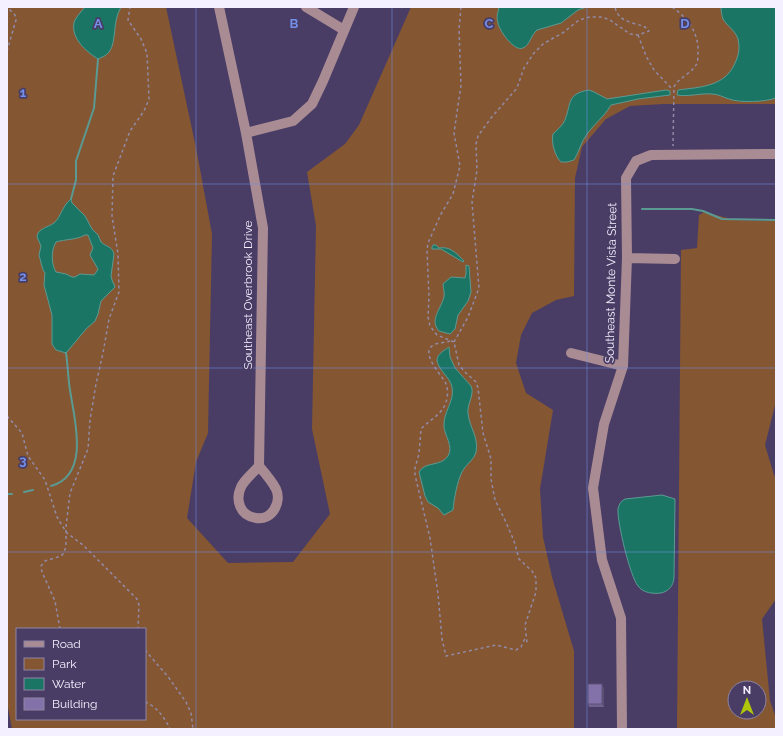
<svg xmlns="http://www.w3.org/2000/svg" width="783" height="736" font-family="Raleway,sans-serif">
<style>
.green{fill:#845632;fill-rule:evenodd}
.water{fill:#1a7565;stroke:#5b9a93;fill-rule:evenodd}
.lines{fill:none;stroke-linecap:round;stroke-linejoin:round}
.stream{stroke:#5b9a93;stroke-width:2}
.path{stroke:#938aa7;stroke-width:1.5;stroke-dasharray:3 3;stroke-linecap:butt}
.minor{stroke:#a98b94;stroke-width:10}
.wall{fill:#716292}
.shaded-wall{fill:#5c5077}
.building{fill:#8372aa;stroke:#5c5077}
.grid{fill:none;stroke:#738fe8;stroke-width:1;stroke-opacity:0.55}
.labels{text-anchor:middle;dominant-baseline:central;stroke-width:3.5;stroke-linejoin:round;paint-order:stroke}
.street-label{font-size:12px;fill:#f4f0ff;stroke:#4a3d65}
.grid-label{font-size:13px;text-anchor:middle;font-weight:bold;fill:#738fe8;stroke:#4a3d65;stroke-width:3.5;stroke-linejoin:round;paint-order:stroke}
</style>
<rect width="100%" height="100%" fill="#4a3d65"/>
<path class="green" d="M7,7H166L196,148L212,234L208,433L196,462L187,518L228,563L293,562L330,514L312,429L316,226L307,172L345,144L359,125L411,7H776V104H663L630,106L606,119L582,147L575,178L574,296L556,300L532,313L521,335L516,363L526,393L553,410L540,489L543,537L552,577L574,651V729H12L7,702ZM17,629H145V719H17Z
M704,212L735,220L776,221V401L765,445L774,475L776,478V599L762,619L770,701L776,718V729H677L681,250L697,248L699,215ZM735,688H759V712H735Z"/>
<path class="water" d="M85,7H121C112,22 117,42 109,52C106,56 102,57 98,59C87,52 71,39 74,23C75,18 81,12 85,7Z
M499,7H587L578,10L561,23L537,30C531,35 530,45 523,48C514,52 499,30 498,23C496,16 498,13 499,7Z
M721,7H776V98C765,102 740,103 729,99C723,97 718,94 712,94C700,93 689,97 677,95L678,90C700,87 725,87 735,63C739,55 740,47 738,39C735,30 727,26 723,19C722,16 721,11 721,7Z
M589,90L594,92L607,99L666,90L670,91V95L638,99L611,105C604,117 594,124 587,134C581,142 579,152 574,160L567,162H561C555,156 551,143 553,134C557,130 561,127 564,122C572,105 565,94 589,90Z
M71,199L72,203L85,216L92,229L98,235L101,242C106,247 112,246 114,254L111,276L112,280L115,287L101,301L98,314L95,321L86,329L66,353L56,350L52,344V315L44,285L45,273L43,270L39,255L41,246L37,237C38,228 47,228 54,223C61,217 62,206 71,199ZM85,235H88L93,248L90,255L98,269L97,271L94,275L80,274L75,277H72L66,274L56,272C51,264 51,250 56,242C66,239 76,240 85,235Z
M433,245H436L439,248C450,246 456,253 464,261L463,262L441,249H432V247Z
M466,265L469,266L471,292L468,301L458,315L455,329L450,334L439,331C429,320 441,309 444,297C445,293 443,288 443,284L451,277L465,278L466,274Z
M449,347L450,357L455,368L471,386L472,389C473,397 467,405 468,413C469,427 479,437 476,452C474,460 466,464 462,472C457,482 454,499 453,510L444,515L438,508L428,502L425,496L419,472C425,461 441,467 448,456C454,446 444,435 444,426C443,412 455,401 452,387C450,377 438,370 437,360C437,354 445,350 449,347Z
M662,495L675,499L674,578C673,586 669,591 661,593C653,594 643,593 638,586C630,576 617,522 618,509C619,504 621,501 625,499Z"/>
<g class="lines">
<path class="stream" d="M71,199L76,180V161L94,108L98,59
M642,209H692L703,211L722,219L776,220
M51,486C91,475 74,418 70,390C68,378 68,366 66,353
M24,492L33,490
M7,494H12"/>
<path class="path" d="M461,7L459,29L461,85L454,133L460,166L453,194L441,214L428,243L427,250L429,297L428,317L430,326L437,335L454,342L459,365L466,373L476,382L478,388L483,433L491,459V479L495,500L505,520L514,541L519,559L532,571L536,578V592L525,625L527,643
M672,7C688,18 699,33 698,53C698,57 698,62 696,65C691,74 679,77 674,87L673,146
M638,35L646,56L654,70L673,90
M7,51L16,20L15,15L7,7
M450,341C445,343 437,342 432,346C421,355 442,375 446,384C448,389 448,397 446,402C442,415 429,420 421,429L419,454L415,468V475L430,538L438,594L442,639L446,656L496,645L516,650L521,647L525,638
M454,342L468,317L479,288L472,202L477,170L476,144L478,136L491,118L517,88L524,68L534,53L543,44L564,32L579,20L590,17H602L610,20L630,34L638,35L649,31C644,21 619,27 615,7
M7,416L22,433L28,456L45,480L57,517L63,527L67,533L83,545L137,599L139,605L138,629
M60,629L55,601L42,572L41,566L45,561L61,556L64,553L66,546V527L70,493L88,449L90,420L96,384L103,353L109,319L119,292L118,254L112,216L113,176L130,131L144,111L149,99L147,53L141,39L128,20L130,7
M145,650L169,678L186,702L191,713L193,729
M145,702C156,706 165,718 170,729"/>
<path class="minor" d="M219,7L246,133L263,228L259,466C265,473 272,481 276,489C282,502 272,521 256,518C240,516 235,500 241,487C244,480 254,472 259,466
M306,7L344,30
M246,133L293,121L312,104L323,81L354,7
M627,258L675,259
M571,353L623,366
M622,729L621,618L602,560L593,488L604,424L623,366L627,258L626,178L636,161L651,155L776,154"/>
</g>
<path class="wall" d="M604,688V707H589L588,704Z"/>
<path class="shaded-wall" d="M602,684L604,688V707L602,704Z"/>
<path class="building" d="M588,684H602V704H588Z"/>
<path class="grid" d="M196,7V729M392,7V729M587,7V729M7,184H776M7,368H776M7,552H776"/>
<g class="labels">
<g class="street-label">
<text transform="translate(611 283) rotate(-89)">Southeast Monte Vista Street</text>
<text transform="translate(248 295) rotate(-90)">Southeast Overbrook Drive</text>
</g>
</g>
<g class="grid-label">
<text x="98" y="28">A</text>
<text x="294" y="28">B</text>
<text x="489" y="28">C</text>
<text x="685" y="28">D</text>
<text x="23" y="97">1</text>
<text x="23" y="281">2</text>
<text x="23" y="465">3</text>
</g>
<rect width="783" height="736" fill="none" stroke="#f4f0ff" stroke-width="16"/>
<rect x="16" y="628" width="130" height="92" fill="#4a3d65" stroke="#8e85a3"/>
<rect x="24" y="641" width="20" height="6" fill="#a98b94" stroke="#8e85a3"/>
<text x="52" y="648" font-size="12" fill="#f4f0ff">Road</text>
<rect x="24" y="658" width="20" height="12" fill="#845632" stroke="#8e85a3"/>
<text x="52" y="668" font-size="12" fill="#f4f0ff">Park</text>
<rect x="24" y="678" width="20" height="12" fill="#1a7565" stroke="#8e85a3"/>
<text x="52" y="688" font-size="12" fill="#f4f0ff">Water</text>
<rect x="24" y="698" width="20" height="12" fill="#8372aa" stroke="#8e85a3"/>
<text x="52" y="708" font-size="12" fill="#f4f0ff">Building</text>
<g transform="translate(747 700)"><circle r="19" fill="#4a3d65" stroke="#8e85a3"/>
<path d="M0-3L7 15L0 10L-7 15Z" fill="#aec509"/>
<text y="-6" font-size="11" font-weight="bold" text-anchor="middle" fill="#f4f0ff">N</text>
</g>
</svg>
